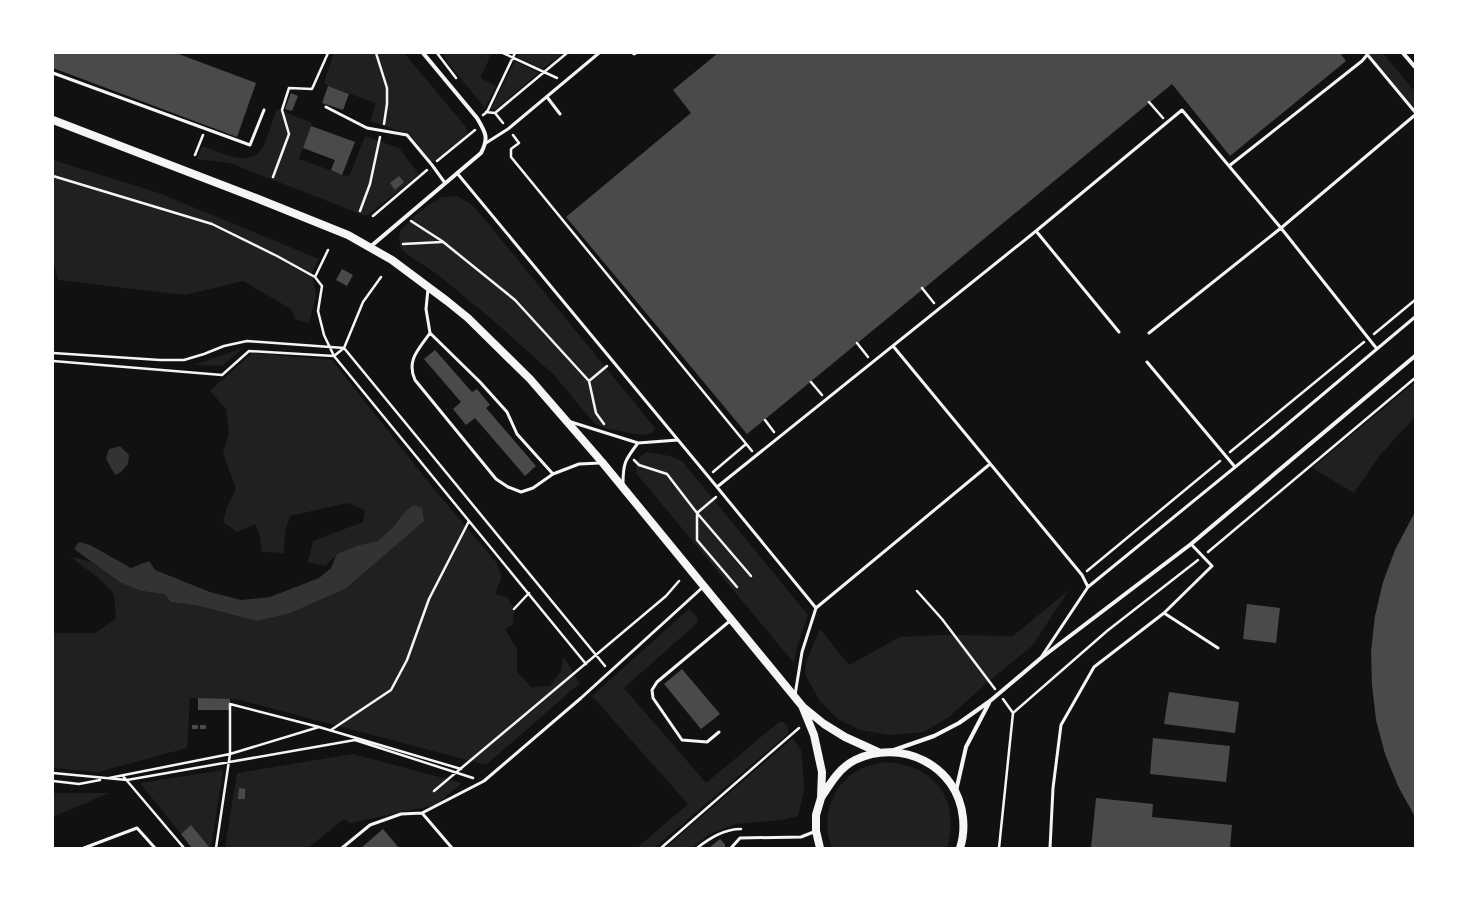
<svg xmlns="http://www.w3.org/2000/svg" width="1468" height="901" font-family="Montserrat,sans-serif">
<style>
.green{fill:#202020}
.water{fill:#333}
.building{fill:#4a4a4a}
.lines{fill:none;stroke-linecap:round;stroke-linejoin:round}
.path{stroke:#f5f5f5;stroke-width:2.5}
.service{stroke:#f5f5f5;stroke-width:3}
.minor{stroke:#f5f5f5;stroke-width:4}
.secondary{stroke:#f5f5f5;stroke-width:8}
</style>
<rect width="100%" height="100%" fill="#111"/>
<path class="green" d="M334,53H404L466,127L467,134L433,162L430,161L410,135L370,121L376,103L328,86L324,82Z
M443,53H492L480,78L496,86L485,108L447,62Z
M519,53H563L543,69L517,57Z
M1368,53H1383L1415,92V106L1412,105Z
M515,61L539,73L496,109H491Z
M277,109L312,123L299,159L349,177L365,136L399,148L418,173V175L368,215H363L230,163L197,159L202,146C219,151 247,168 261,150C266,143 273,119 277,109Z
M53,160L159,193L319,259L312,272L316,295L309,323L296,320L291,309L243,281L185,295L58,280L53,260Z
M457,196L472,205L491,227L655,428L653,433L642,435L608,429L595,424L554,375L495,322L437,274L405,253L400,246L399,237L401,230L415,216L427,206L442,197Z
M243,348L222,366L194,365Z
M252,353L332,360L433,488L496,562L502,576L495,594L507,597L514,609L513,625L505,629L517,649V672L531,687L550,686L561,671L563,656L580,683L486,765L240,700L190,698L187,748L98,772L53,768V633H95L116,619L114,594L102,581L70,556L94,563L121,583L141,591L164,594L171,602L199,606L257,621L345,589L404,513L394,526L378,541L359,545L338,554L325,566L308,562L313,541L363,522L365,510L347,503L290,516L285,531L284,553L262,552L260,536L255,524L237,532L223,522L227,507L236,489L223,453L229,433L226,409L210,391Z
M1415,382V417L1380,455L1354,493L1312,468Z
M647,452L670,456L682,461L808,615L797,647L794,663L636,473C637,462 637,457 647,452Z
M1069,590L1032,646L989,681L949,717L924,732L891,735L860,730L838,719L819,700L805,674L806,662L820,629L849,665L900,637L945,635L1013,636Z
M689,609L698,618L696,624L624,688L706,783L779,722H784L788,728V734L654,848H637L688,804L592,696Z
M793,738L801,750L803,771L804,791L798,816L781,820L736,824L708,835L692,848H665Z
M353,754L462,783L436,805L350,823L344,819L308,848H225L237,773Z
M886,762C935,765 961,800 947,848H832C820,819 831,785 859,770C867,765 876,764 886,762Z
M223,770L211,848H210L191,825L181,834L140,783Z
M53,793H109L53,817Z"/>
<path class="water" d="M120,446L129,455L128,464L121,472L115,475L106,459L109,449Z
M413,505L422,508L424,521L345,589L290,613L257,621L199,606L171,602L164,594L141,591L121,583L74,549L79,542L90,545L131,568L149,561L155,570L210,592L241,600L270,597L319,578L331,568L337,554L359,545L378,541L394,526L404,513Z"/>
<path class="building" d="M53,53H176L256,83L237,137L53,68Z
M718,53H1340L1346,61L1230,156L1172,84L747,434L566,217L691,113L673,90Z
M328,86L349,94L343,110L322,103Z
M291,93L298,96L292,111L285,109Z
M311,126L355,142L342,175L331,170L335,160L303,148Z
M399,176L404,182L395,190L390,183Z
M342,269L353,275L347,286L336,280Z
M435,350L472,392L477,389L490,405L486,408L536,466L525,476L475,418L466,425L453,409L461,402L424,359Z
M1415,512V817L1398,786L1385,754L1376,720L1372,685L1371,651L1375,616L1383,582L1395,550Z
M1247,604L1280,608L1276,643L1243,639Z
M682,669L720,714L701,729L664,684Z
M1169,692L1239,702L1235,733L1164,724Z
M198,698L230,699V710H198Z
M192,725H198V729H192Z
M200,725H206V729H200Z
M1153,738L1230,746L1226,782L1150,774Z
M239,788L245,789V799H238Z
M1096,798L1153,804L1152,817L1232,825L1230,848H1091Z
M191,825L210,848H192L181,834Z
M383,829L399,848H361Z
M720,839L725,844V848H709Z"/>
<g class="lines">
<path class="path" d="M376,53L387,88V104L384,124
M437,53L456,78
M503,53L557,78
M1149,102L1163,118
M486,112L495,113L567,53
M495,113L503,123
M483,115L487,112L515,53
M513,135L519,143L511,149V157L752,451
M195,155L203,135
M437,161L475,130
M53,176L212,224L277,256L315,277
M273,177L289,134L282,110L289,88L312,89L328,53
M360,211L370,184L380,137
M373,216L427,170
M411,221L442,241L515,300L589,381L596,413L604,424
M403,244L442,242
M328,250L315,277L322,286L318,311L324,335L334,356L344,348L363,302L381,277
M922,288L934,303
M1374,334L1415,300
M857,343L868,357
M53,353L160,360H184L204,354L224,346L247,341L344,348L605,666
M53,361L222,375L249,351L334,356L586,664
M589,381L607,366
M811,382L822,395
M765,420L774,432
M1230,452L1364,342
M634,460L639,465L667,474L697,513L751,576
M713,472L746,444
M716,497L697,513V540L737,587
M1208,552L1415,378
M1087,571L1220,461
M917,591L942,619L995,689
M514,609L529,593
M1003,699L1013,713
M331,730L391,690L407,660L429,599L469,521
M53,773L127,780L355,740L473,778
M123,776L184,848
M109,778L230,754L319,727L461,769
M53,781L79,784L100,780
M434,791L666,596L679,581
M216,848L230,754V704L319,727
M661,848L799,728
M697,848C710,838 724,829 741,829
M999,848L1013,713L1107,631L1198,560"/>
<path class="service" d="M633,53L634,54L636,53
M1366,53L1415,112
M53,73L250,145L264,110
M547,97L560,114
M326,107L367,128L407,135L432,165L445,183
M486,143L508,129L599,53
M1229,166L1281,228L1377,349
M457,173L717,487L816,608
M1036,231L1119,332
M428,289L426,309L430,333C419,349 406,360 415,380L496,479L508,487L521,492L533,488L553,474L579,464L600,463
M430,333L480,382L507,412L517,434L553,474
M1149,333L1281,228L1415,115
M893,346L1082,575L1088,587
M1147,362L1235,467
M571,422L638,443L678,440
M623,484C623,463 625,460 638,443
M717,487L1036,231L1182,110L1229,166L1362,61L1367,55
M1164,613L1212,566L1191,544
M1042,656L1088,587L1272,437L1415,317
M795,695L802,652L816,608L990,464
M719,732L707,742L682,740L653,698L652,690L657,682L731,620
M422,813L452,848
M84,848L137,828L155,848
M342,848L370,825L401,814L422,813L484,781L581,698L703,587
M731,848L740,838L801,837L816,831
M1050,848L1053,788L1061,725L1094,667L1164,613L1218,648"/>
<path class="minor" d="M1403,53L1415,67
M370,247L481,153C489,138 486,133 477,118L423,53
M891,751L934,736L959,723L990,701L1041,658L1191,544L1415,356
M956,791L966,747L989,703"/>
<path class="secondary" d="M53,120L256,198L348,235L392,260L447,301L468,318L530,379L602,462L803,707L824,724L845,737L878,752
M803,708L814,735L822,772L821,798L816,815V831L820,848
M821,798C830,784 839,768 855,760C901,738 958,765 963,818C964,828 963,839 960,848"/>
</g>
<rect width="1468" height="901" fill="none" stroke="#ffffff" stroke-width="108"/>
</svg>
